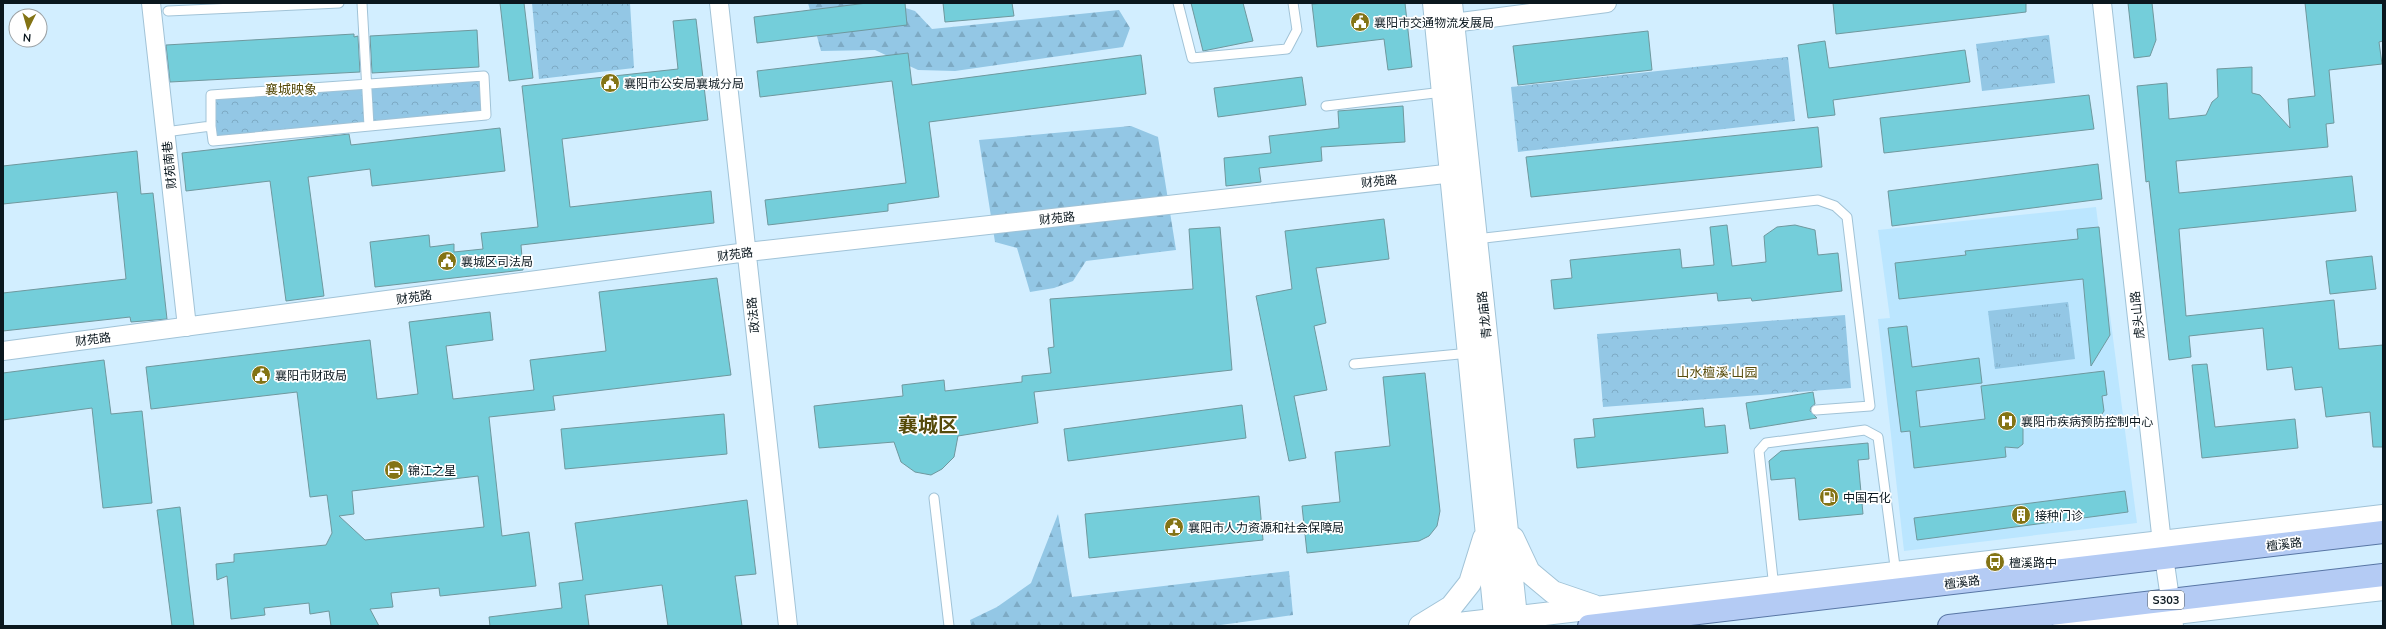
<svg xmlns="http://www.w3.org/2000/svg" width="2386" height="629" font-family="Mulish,'Noto Sans SC',sans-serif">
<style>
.built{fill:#bbe6ff}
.grass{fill:url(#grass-tufts)}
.forest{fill:url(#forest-firs)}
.park{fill:url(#park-crowns)}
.building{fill:#74ceda;stroke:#6f989e;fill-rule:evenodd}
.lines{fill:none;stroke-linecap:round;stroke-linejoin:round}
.service-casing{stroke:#a1c3d7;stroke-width:11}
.minor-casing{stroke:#a1c3d7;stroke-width:20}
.tertiary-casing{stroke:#a1c3d7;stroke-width:24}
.primary-casing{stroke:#5876a5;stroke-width:24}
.service{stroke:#fff;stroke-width:9}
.minor{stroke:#fff;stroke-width:18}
.tertiary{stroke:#fff;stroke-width:22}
.primary{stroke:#b4cbf4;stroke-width:22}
.labels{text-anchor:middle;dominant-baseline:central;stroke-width:3.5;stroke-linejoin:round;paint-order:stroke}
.shield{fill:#fff;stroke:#545d62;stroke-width:1}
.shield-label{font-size:11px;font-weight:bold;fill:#0a171e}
.poi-label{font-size:12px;fill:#0a171e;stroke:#fff;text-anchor:start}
.street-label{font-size:12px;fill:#0a171e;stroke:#fff}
.neighbourhood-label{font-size:13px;fill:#564b0a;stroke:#fff}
.town-label{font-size:20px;font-weight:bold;fill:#564b0a;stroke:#fff}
</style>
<defs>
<pattern id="grass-tufts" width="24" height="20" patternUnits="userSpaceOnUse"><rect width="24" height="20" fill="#93c7e5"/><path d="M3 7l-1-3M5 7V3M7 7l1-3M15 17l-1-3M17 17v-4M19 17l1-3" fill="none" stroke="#7daac4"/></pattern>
<pattern id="forest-firs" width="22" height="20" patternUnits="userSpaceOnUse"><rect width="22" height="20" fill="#93c7e5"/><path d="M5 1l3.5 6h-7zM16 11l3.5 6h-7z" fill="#7daac4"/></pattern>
<pattern id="park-crowns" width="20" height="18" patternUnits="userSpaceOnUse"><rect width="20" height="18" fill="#93c7e5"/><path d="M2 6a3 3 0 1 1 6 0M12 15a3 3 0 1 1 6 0" fill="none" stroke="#7daac4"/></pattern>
</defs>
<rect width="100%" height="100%" fill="#d2eeff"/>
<path class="built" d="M2096,207L2137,523L1904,551L1878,319L1890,318L1878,230Z"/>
<path class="grass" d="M2068,302L2075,359L1995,369L1988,311Z"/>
<path class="forest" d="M808,3H890L915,11L932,29L1119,10L1130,28L1123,47L955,71L918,70L875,50L821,51Z
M1131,126L1158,137L1176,250L1086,261L1073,281L1054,288L1030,292L1017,248L995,242L979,140Z
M1058,514L1072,597L1289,571L1293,615L1213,626H971L970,620L997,607L1031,583Z"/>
<path class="park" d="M532,3H630L634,68L539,79Z
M2049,35L2055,83L1982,91L1976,44Z
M1788,57L1795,121L1518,152L1511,87Z
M484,76L486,115L213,141L215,95Z
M1845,315L1851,388L1603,407L1597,334Z"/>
<path class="building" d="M500,3H524L533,78L509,81Z
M867,3H905L907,25L757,43L754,17Z
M943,3H1012L1014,16L945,22Z
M1191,3H1243L1253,41L1203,51Z
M1326,3H1405L1412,67L1388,70L1384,39L1317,47L1312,4Z
M1833,3H2026V12L1836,34Z
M2128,3H2152L2156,40L2150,56L2134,58Z
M2305,3H2383V41L2379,42L2382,64L2329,70L2334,123L2326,124L2328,147L2176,161L2179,193L2352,176L2356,211L2179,229L2186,316L2334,300L2339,349L2383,345V447H2373L2370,412L2326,417L2322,387L2295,390L2292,367L2267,370L2263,328L2189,336L2191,357L2169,360L2149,181L2146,182L2137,86L2167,83L2169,119L2206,115L2212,102L2218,97L2217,69L2252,67V93L2260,95L2290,128L2288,99L2315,96Z
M696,19L708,120L562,139L570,207L711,191L714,223L521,245L523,270L375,287L370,242L429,235L430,247L454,244V252L483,249L481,233L538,227L522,86L678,69L673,21Z
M477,30L479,67L372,73L370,36Z
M1648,31L1652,70L1518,85L1513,46Z
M354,34V37L358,36L360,72L170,82L166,45Z
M1825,41L1829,68L1965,50L1970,82L1833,100L1835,115L1808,118L1798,45Z
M908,53L912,85L1141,55L1146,94L929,122L939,197L888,204V211L768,225L765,200L906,183L892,81L760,97L757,71Z
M1302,77L1306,105L1218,117L1214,88Z
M2089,95L2094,129L1884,153L1880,118Z
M1403,106L1405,142L1321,147L1322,161L1259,168L1261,182L1226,186L1224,158L1271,153L1269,136L1339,128L1338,111Z
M1818,127L1822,167L1531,197L1526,157Z
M500,128L505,171L372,186L370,169L308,177L324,296L286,301L270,181L186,191L182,153L349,134L351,145Z
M137,151L141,194L153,193L167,319L131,322L130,317L3,331V293L126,279L117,192L3,204V166Z
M2098,164L2102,199L1892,226L1888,191Z
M1384,219L1389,259L1316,268L1326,323L1314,326L1327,390L1294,396L1306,458L1289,461L1256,296L1292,289L1285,231Z
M1727,225L1732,266L1766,262L1764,236L1777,227L1795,225L1815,230L1818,255L1838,253L1842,291L1752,301L1751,298L1718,301L1717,293L1554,309L1551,280L1572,278L1570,260L1680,249L1682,268L1714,265L1710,227Z
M1220,227L1232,370L1034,392L1038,423L958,436L954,457L942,469L931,475L915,472L901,462L894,442L819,448L814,406L903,396L902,385L944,380L945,391L1022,382V376L1051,373L1048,348L1054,347L1050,299L1193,289L1189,229Z
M2099,227L2110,335L2091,366L2083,279L1899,299L1895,263L1966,255L1965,251L2078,239L2077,229Z
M2372,256L2376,289L2330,294L2326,261Z
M717,278L731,375L553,396L555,410L489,417L502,536L529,532L536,586L440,596L439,588L391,593L393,607L370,609L379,626H331L329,611L310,614L309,603L264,608L265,615L231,619L227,576L217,580L216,564L234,562V554L326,545L332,533L327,495L310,497L297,392L151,409L146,367L370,340L377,399L418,394L409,322L490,312L493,340L446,346L453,399L534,390L530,360L606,351L599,292ZM478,476L484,527L365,540L339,516L354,514L352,491Z
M1907,326L1912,367L1979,358L1982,383L1916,391L1920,427L1985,419L1981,386L2104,371L2107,395L2102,396L2104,411L2100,417L2023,424V444L2018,448L2005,447L2006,457L1914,468L1910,431L1901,432L1888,328Z
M104,360L111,414L142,411L152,503L103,508L92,408L3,420V373Z
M2207,364L2215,427L2295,419L2298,448L2202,458L2192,365Z
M1425,373L1440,511L1437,526L1429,536L1419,541L1307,553L1302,506L1340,502L1335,452L1390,446L1383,377Z
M1813,392L1815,404L1811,407L1810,411L1817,418L1750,429L1746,403Z
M1242,405L1246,438L1068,461L1064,429Z
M1703,408L1705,427L1725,425L1728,453L1577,468L1574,439L1595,437L1593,419Z
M724,414L727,454L565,469L561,429Z
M1868,443L1869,459L1858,460L1863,514L1799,520L1795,478L1771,480L1769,461L1781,451Z
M2125,491L2128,512L1917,540L1914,518Z
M1259,496L1263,540L1089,558L1085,514Z
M747,500L756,574L735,576L742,626H668L662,585L585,595L589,626H490L489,617L562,608L559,583L583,580L575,523Z
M180,507L189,585L194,626H172L157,510Z"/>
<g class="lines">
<g class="service-casing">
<path id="service" d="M362,3L369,126
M1178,3L1192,58L1287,49L1297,30L1293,3
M168,11L339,3
M1326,106L1443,92
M165,132L211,126L213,141L486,115L484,76L211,95V126
M1476,239L1818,200L1835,206L1847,217L1870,406L1816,410
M1354,364L1470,353
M934,498L949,626
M1774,588L1759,451L1766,443L1865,430L1878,437L1896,574"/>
</g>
<g class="minor-casing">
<path id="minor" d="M151,3L187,327
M719,3L788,626
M2102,3L2162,543L2174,626
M1453,23L1607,3
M3,351L747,252L1463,172"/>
</g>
<g class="tertiary-casing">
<path id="tertiary" d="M1434,3L1496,626
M1451,3L1517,626
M1513,538L1529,572L1553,592L1594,606
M1420,626L1451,607L1470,583L1484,538
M1441,626L2383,516
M2064,626L2383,589"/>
</g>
<g class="primary-casing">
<path id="primary" d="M1589,626L2383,532
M1949,626L2383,575"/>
</g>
<use href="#service" class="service"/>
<use href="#minor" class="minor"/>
<use href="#tertiary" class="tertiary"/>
<use href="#primary" class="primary"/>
</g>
<defs>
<g id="civic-disc" transform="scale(1)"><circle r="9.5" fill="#837314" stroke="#fff"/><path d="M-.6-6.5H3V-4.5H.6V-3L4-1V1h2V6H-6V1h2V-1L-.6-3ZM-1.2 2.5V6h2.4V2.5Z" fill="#fff"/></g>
<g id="hospital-disc" transform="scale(1)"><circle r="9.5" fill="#837314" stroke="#fff"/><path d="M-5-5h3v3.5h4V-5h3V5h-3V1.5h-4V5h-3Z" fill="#fff"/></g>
<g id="hotel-disc" transform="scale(1)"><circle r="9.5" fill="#837314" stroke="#fff"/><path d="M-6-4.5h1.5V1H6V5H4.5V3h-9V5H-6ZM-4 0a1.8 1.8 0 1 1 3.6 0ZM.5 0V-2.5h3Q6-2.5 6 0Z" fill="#fff"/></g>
<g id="fuel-disc" transform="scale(1)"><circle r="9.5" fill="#837314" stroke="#fff"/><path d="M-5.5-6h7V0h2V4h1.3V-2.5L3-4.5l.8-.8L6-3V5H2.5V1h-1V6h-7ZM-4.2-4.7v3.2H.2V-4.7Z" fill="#fff"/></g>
<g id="building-disc" transform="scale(1)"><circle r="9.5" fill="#837314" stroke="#fff"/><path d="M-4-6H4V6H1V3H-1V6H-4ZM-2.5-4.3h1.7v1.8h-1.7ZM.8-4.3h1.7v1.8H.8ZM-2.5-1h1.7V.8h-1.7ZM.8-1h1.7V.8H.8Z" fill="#fff"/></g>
<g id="bus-disc" transform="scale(1)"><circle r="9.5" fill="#837314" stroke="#fff"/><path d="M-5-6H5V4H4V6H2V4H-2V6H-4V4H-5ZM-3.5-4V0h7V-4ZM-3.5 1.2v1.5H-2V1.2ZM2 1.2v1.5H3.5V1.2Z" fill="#fff"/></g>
</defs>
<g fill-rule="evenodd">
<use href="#civic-disc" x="1360" y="22"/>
<use href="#civic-disc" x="610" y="83"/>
<use href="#civic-disc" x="447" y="261"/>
<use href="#civic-disc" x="261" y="375"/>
<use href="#hospital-disc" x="2007" y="421"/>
<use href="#hotel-disc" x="394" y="470"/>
<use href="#fuel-disc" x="1829" y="497"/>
<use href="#building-disc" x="2021" y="515"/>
<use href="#civic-disc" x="1174" y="527"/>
<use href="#bus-disc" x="1995" y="562"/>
</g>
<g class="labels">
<rect class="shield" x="2148" y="591" width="36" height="18" rx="3"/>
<g class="shield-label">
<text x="2166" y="600">S303</text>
</g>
<g class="poi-label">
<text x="1374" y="22">襄阳市交通物流发展局</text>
<text x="624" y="83">襄阳市公安局襄城分局</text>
<text x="461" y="261">襄城区司法局</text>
<text x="275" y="375">襄阳市财政局</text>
<text x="2021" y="421">襄阳市疾病预防控制中心</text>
<text x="408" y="470">锦江之星</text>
<text x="1843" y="497">中国石化</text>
<text x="2035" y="515">接种门诊</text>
<text x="1188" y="527">襄阳市人力资源和社会保障局</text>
<text x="2009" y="562">檀溪路中</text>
</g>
<g class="street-label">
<text transform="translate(169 165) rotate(-96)">财苑南巷</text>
<text transform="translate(1379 181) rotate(-6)">财苑路</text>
<text transform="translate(1057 218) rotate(-6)">财苑路</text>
<text transform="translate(735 254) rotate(-7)">财苑路</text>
<text transform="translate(414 297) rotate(-8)">财苑路</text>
<text transform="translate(753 315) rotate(-96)">政法路</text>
<text transform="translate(1484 315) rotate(-96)">青龙庙路</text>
<text transform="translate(2137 315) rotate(-96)">虎头山路</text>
<text transform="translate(93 339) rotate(-7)">财苑路</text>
<text transform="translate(2284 544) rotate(-7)">檀溪路</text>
<text transform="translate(1962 582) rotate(-7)">檀溪路</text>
</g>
<g class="neighbourhood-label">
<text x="291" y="89">襄城映象</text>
<text x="1717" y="372">山水檀溪·山园</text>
</g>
<g class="town-label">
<text x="928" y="424">襄城区</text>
</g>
</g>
<rect width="2386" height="629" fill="none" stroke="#0a171e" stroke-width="8"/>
<g transform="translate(28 28) rotate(185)"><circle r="19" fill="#ffffff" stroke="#9da2a5"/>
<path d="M0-3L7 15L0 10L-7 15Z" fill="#837314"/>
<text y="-6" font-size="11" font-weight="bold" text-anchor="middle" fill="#0a171e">N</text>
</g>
</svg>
